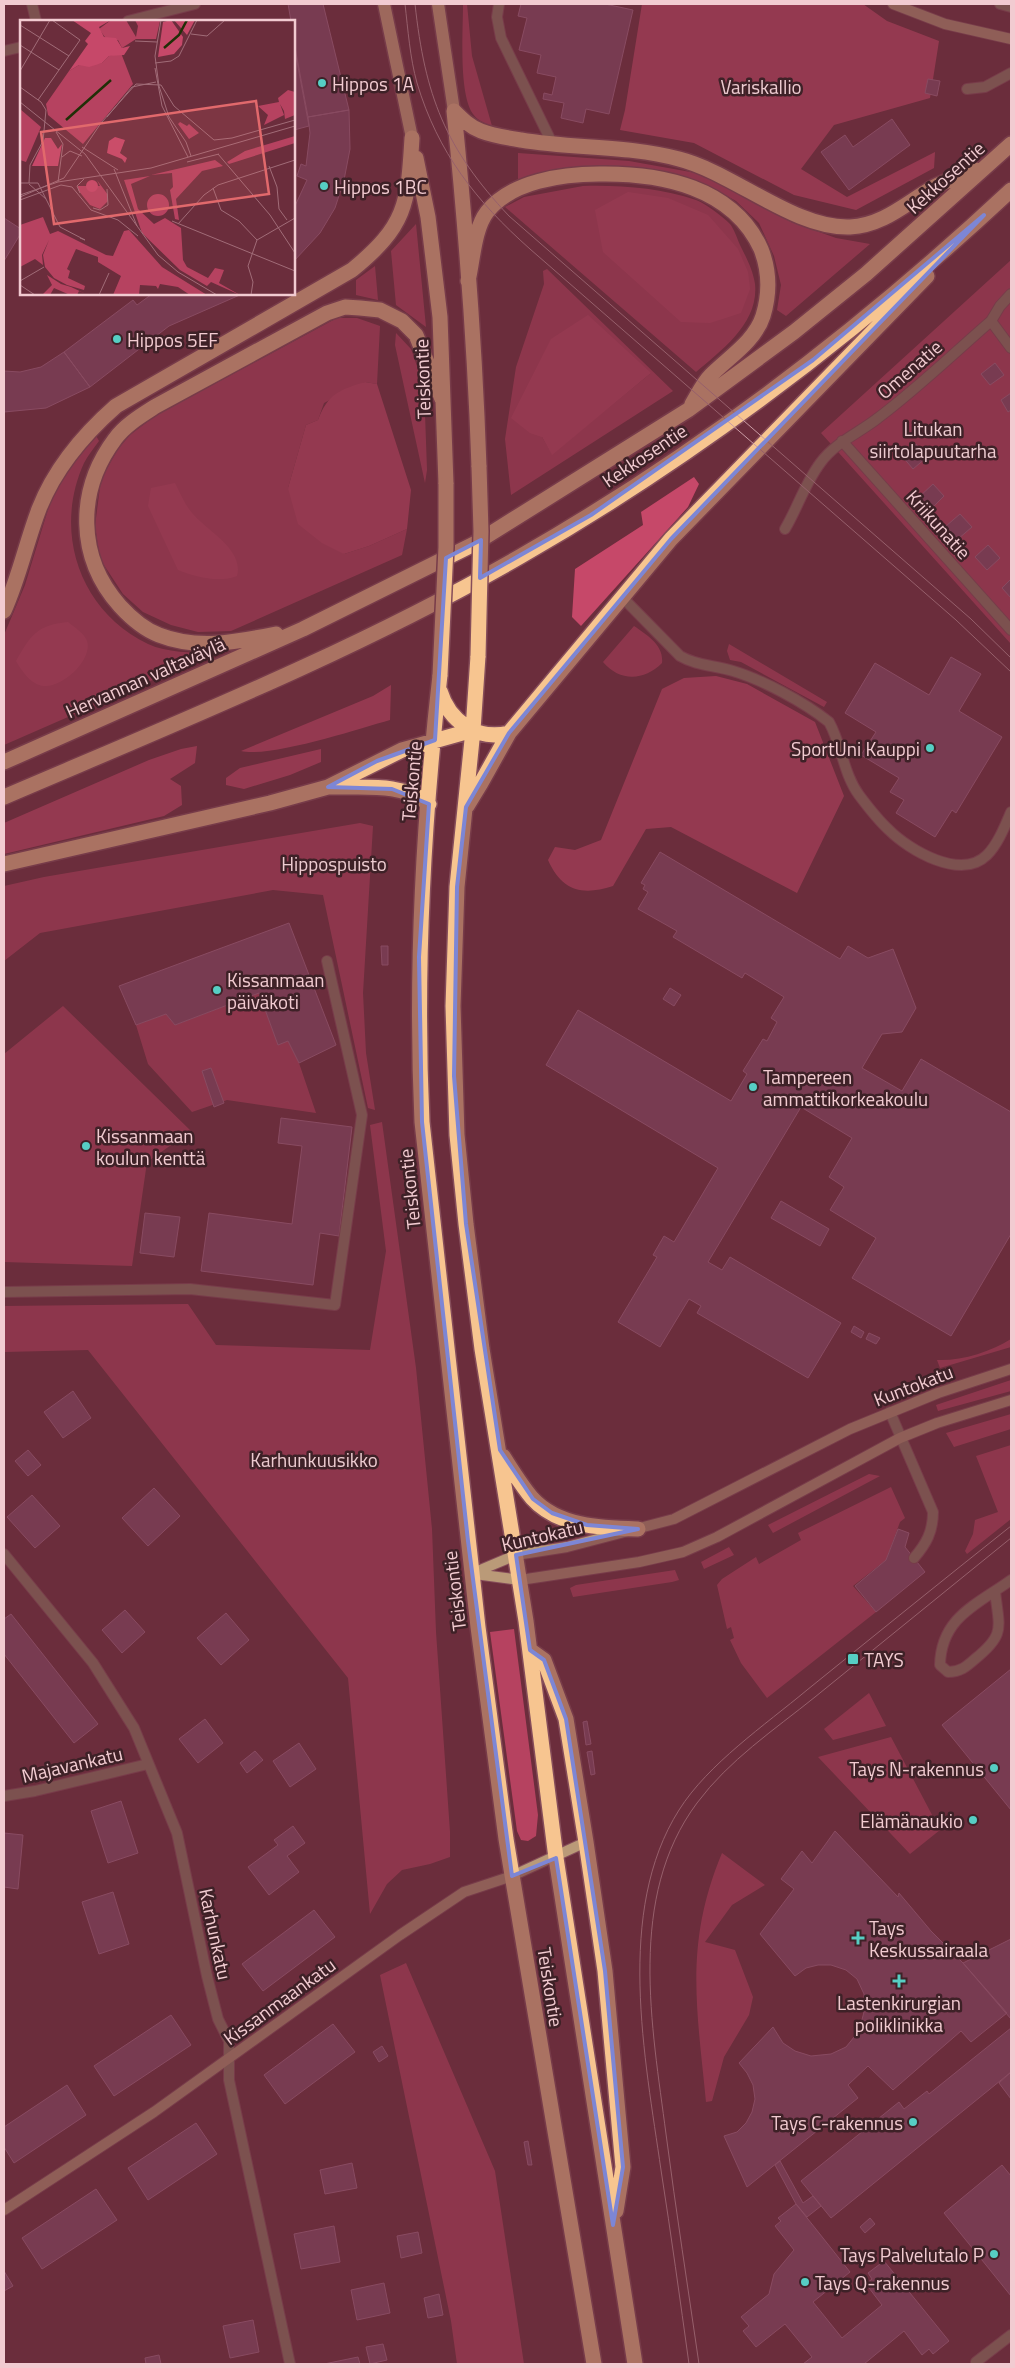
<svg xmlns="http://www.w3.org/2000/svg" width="1015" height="2368" font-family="'Titillium Web',sans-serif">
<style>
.green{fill:#b64260;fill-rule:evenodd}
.forest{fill:#c64869}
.building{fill:#874c6b;stroke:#ac6e8e}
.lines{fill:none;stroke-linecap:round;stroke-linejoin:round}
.lane-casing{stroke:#864d5a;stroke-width:12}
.street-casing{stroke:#864d5a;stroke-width:12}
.secondary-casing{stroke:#864d5a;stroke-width:12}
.primary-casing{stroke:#864d5a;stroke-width:15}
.highway-casing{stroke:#864d5a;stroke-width:18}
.lane{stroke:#907c66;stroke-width:10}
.street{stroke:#907c66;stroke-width:10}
.secondary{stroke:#ba9a78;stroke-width:10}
.primary{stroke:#dab084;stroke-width:12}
.highway{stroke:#f7c590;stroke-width:15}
.tram{stroke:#ca9ca5;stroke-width:1}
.highway-bridge-casing{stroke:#864d5a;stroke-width:18;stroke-linecap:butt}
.highway-bridge{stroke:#f7c590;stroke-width:15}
.marked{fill:none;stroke:#7d86d5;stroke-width:4;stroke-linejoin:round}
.poi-dot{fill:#56cec4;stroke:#3e2127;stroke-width:2}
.labels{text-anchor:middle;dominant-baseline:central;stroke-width:5;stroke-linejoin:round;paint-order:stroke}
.poi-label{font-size:19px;fill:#f2cbd1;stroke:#3e2127;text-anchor:start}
.park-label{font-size:19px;fill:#edcbd0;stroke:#3e2127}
.street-label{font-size:19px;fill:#f2cbd1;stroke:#3e2127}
.inset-river{fill:none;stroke:#202f07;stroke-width:2.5}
.inset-road{fill:none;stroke:#a16c78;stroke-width:1}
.view{fill:#e1696c;fill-opacity:0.15;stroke:#e1696c;stroke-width:2.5}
.inset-edge{fill:none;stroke:#f2cbd1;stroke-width:2.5}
</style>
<rect width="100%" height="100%" fill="#6b2d3c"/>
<path class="green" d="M463,4H467L472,56L492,126C484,123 476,120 471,111C459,87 463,32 463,4Z
M518,153L629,161L696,173L719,181L791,222L836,238L870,244L786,316L777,310L781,285L774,256L759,223L736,201L711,187L680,177L518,181Z
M583,186C621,185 660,188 696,200C706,204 722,216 730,224C734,229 737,238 740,245C746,257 753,270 755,284C759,323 722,350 696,372L505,207L524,197Z
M416,224L426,327L396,305L391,251Z
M1011,260V644L821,433Z
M375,266L378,300L356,295V280Z
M547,269L673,391L511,495L505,439L516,367L544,284L543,271ZM651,373L552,454L542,437Z
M337,318H357L380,326L377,384L365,382L324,403L318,420L306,425L288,488L344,554L369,546L407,529L402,555L231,631L198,632L171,625L143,612L123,594L100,559L95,526L101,479L118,449L130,435L155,416Z
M396,333L411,349L424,386L427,470L425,483L395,345Z
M95,434L99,441C94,448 88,455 84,463C53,531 79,611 148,644C167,653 191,652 212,654L4,745V635L25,585L50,503L65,473Z
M634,626C647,635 664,645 662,663C644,681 620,682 603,662Z
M729,644L827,702L824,707L741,662L730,660L727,651Z
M360,823L373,826L363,993L366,1053L375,1110L368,1108L323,895L273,890L40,933L4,961V886L44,877Z
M259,993L278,1044L288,1041L299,1063L316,1113L227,1100L192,1112L148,1064L136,1025L166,1014L175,1025Z
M63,1006L191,1131L147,1162L132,1266L4,1262V1054Z
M382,1122L416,1368L432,1529L436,1632L450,1832V1857L430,1864L402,1870L387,1884L370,1914L348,1678L88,1350L4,1352V1306L188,1304L216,1345L370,1350L386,1251L370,1125Z
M1011,1339V1347L940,1368L937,1360C962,1361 990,1352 1011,1339Z
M1011,1380V1391L938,1411L936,1405Z
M1011,1414V1429L954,1447L946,1433Z
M1011,1445V1519L967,1554L965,1551L973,1534L975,1520L998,1512L976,1456Z
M869,1474L880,1476L773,1533L768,1525Z
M891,1487L905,1518L900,1522L886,1560L853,1586L876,1612L767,1698L741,1663L730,1640L734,1638L731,1627L727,1629L717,1585L722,1579L756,1557L759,1564L801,1540L798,1533Z
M729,1547L734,1555L704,1569L701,1562Z
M675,1570L679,1580L672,1582L573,1597L570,1588L576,1585Z
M514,1629L538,1815L536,1836L528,1841L521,1840L517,1831L490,1632Z
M869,1693L886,1726L833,1740L824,1729Z
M891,1737L940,1830L910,1854L818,1757Z
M722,1853L765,1885L732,1905L705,1942L735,1950L753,1997L749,2015L724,2057L712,2101L706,2102C697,2008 684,1944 722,1853Z
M406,1963L495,2171L524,2364H457L451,2321L380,1975Z"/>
<path class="forest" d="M642,4H863L887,21L939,41L930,98L834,125L801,169L847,197L935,152L934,168L856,210L794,195L694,143L620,130L625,110Z
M628,192L668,198L708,215L738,249L748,272L750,289L741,313L710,323L681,322L603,252L595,210Z
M588,315L651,373L552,455L542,437L530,433L511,418L551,339Z
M365,382L377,384L411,490L407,529L369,546L344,554L322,543L298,524L288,488L306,425L318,420C328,394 339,390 365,382Z
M694,477L699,484L688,507L581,626L572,617L575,569L643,525L641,512Z
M175,483C180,493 185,505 192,513C207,531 244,549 237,576C218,583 196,577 178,570L148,506L151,488Z
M68,622C74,627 84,633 87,641C93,660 62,688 44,686C31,685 22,671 16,661C31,635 37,625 68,622Z
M716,676L747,684L815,722L844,796L797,893L671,827L646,829L613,886C582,896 562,891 548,860L555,847L575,850L601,840L662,689L684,678Z
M391,685L390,720C358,729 270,758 241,751L373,696Z
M197,746L195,763L170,779L181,786L182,805L164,816L4,854V823L149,760L181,749Z
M321,749V762L290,775L244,789L226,785V778L240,768Z"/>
<path class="building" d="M288,4H323L349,110L308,117L294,42V21H291Z
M521,4H605L633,10L609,114L586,109L583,123L561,118L564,103L543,99L544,93L552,95L556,77L537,73L541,55L519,50L527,18L518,16Z
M296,56L309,126L294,130V57Z
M928,79L940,81L937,96L925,93Z
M349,110L350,149L344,180L335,208L320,233L294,261V208L307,180L297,176L301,164L306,166L310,133L308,117Z
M892,119L910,145L849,190L821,152L845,135L853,147Z
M4,218L21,229V233L4,261Z
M152,294H242L169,326L90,387L64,352L133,300L137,305Z
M64,352L90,387L46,408L4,412V371L20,372L41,367Z
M995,363L1004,375L990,385L981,374Z
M1011,393V410L1008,412L1001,400Z
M916,444L927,457L913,469L902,456Z
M933,484L944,496L931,509L919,497Z
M960,514L972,527L958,539L946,526Z
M988,545L1000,558L987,570L975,557Z
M1011,579V598L1002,588Z
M951,657L981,674L959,711L1002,737L956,813L952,810L935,837L896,813L904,800L890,792L899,778L861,755L876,732L845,713L875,663L929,695Z
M660,852L840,959L848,946L868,958L893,949L916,1008L902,1032L882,1034L862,1068L902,1091L921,1059L1011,1112V1234L951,1336L852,1278L876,1238L830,1210L844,1187L829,1177L852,1138L801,1107L708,1262L722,1270L730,1257L841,1323L808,1378L697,1313L701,1306L689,1299L660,1347L618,1322L657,1257L653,1255L664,1236L674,1242L718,1168L546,1065L578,1010L731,1101L747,1074L743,1071L763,1039L767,1041L777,1022L771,1018L784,997L745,973L742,978L673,937L677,931L638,909L648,892L643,889L645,885L641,883Z
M289,923L336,1045L299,1063L288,1041L278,1045L259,993L175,1025L166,1014L136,1025L119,986Z
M381,946H388V965H382Z
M670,988L681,995L674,1006L663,999Z
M211,1068L224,1103L214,1107L202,1071Z
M281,1118L352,1127L339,1236L320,1233L313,1285L201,1271L209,1213L292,1224L302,1146L278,1143Z
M781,1201L829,1229L820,1246L771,1218Z
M145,1213L180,1217L174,1257L140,1253Z
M854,1326L864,1332L861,1338L851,1332Z
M869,1333L880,1338L876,1344L866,1339Z
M73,1391L91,1418L63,1438L44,1412Z
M28,1450L41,1465L28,1476L15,1461Z
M154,1488L180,1516L148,1546L122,1518Z
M32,1495L60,1526L35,1548L7,1517Z
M898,1529L909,1533L905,1547L925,1572L876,1612L855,1586L886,1560Z
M125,1610L145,1632L122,1653L102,1630Z
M226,1613L249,1640L221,1665L197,1638Z
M11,1614L98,1724L74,1743L4,1654V1619Z
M1011,1669V1810L942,1725Z
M205,1719L223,1743L198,1763L179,1739Z
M587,1721L591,1744L586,1745L583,1722Z
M299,1743L316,1769L290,1787L273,1761Z
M255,1751L263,1760L247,1773L240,1763Z
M592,1751L595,1774L591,1775L587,1752Z
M121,1801L138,1853L108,1863L91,1811Z
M293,1826L305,1843L287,1856L299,1872L269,1895L248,1867L278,1845L274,1840Z
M835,1831L898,1897L899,1893L931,1931L963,1963L1007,2013L971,2042L961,2031L893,2090L868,2066L848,2085L858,2098L747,2187L724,2136L737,2132L746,2123L752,2112L755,2099L753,2085L747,2073L739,2063L773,2027L783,2043L795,2051L811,2056L831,2054L846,2047L859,2031L864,2012V1994L857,1979L846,1970L831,1965H818L806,1968L795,1976L760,1934L794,1889L781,1879L802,1851L812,1863Z
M4,1833L23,1835L18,1889L4,1887Z
M113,1892L129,1944L99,1954L82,1902Z
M314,1910L335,1937L263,1991L242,1964Z
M1011,1939V2019L963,1963Z
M171,2015L191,2045L114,2096L94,2066Z
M333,2024L355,2052L285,2104L264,2075Z
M1011,2028V2072L831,2218L801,2181L899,2102L904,2109L927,2091L929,2094Z
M382,2046L388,2056L379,2062L373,2052Z
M1011,2072V2099L999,2083Z
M67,2085L86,2115L14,2163L4,2147V2127Z
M196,2123L217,2154L148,2200L128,2168Z
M528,2141L532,2165H528L524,2142Z
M780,2161L803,2203L813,2196L821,2206L807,2217L796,2204L775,2165Z
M352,2163L357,2188L325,2194L320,2170Z
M1002,2165L1011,2176V2296L944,2213Z
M96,2189L117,2220L42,2269L22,2238Z
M796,2204L850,2272L813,2302L842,2338L882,2305L866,2284L872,2279L868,2273L884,2261L949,2341L933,2354L929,2349L922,2355L904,2331L864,2364H803L812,2357L785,2324L756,2347L743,2331L749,2326L741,2317L769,2294L774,2274L794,2250L775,2226L781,2221L778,2218Z
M870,2218L875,2224L865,2233L860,2227Z
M334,2226L340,2262L301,2269L294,2234Z
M418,2232L422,2253L401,2258L397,2236Z
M4,2271L13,2286L4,2291Z
M384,2283L390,2313L357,2320L351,2290Z
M439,2294L443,2315L428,2318L424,2298Z
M253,2320L259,2352L230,2358L223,2326Z
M383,2344L387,2360L370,2364L366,2347Z
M159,2355L161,2364H146L145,2358Z
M358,2357L360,2364H324Z"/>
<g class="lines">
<g class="lane-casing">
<path id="lane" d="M32,4L36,21
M499,4L497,17L501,38L553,145
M1000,4L1011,7
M967,89L985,87L1011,73
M991,321L1011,348
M842,441L1011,630
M785,529C798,507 805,483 821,462C836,442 859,433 878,418C917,389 954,353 991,321L1000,306L1011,294
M623,598L680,656C697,666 714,665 733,671C763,680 804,702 829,722C842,745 843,773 859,795C868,807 878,820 889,830C909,850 961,881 987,855C998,844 1005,826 1011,812
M4,1292L190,1289L335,1305L362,1115L327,961
M890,1412L933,1512C933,1532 926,1544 914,1558
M995,1591C999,1628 1006,1634 975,1659C966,1667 960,1672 948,1672L940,1665C941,1617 978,1604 1011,1580
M977,2364L976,2362L1011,2335"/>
</g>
<g class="street-casing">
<path id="street" d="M128,21L195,4
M4,51L21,47
M4,1554L93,1663L134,1728L177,1833L207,1976L218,2019L229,2041V2080L290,2364
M4,1796L35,1791L148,1764"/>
</g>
<g class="secondary-casing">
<path id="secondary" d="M893,4L945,24L1011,39
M473,1573L516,1555L567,1547L674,1519L850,1429L938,1393L1011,1369
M475,1574L520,1580L639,1562L683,1552L717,1537L900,1438L937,1423L1011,1400
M4,2210L154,2112L400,1935L464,1892L512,1876L586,1842"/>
</g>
<g class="primary-casing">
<path id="primary" d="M384,4L412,138
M438,4L454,111"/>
</g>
<g class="highway-casing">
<path id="highway" d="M454,111C462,119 470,127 481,131C494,136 508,138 521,140C573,149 628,145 679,159C734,173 794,229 850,227C884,225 906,203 934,187C947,180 962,176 976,170
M454,111C466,230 475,348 479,467
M416,158L428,217L440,317L446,484
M468,281C473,260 474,229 487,212C511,181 563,174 599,174C661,173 733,187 761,249C770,272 770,293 763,316C755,341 729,357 711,375C703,383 698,394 692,404
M4,611C19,578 26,543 39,509C55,468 83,435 116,406L352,270C406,226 408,205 412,138
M276,634C237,642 197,650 159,635C143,629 131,618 120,606C77,558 76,491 115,439C125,425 142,415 156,406L327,313L345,307L360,308L380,310L402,321L416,335L442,399
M478,656L473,730L457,887L453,1006L457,1135L466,1224L482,1349L526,1621L556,1858L635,2364
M440,675C423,823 415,972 422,1122L478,1627L506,1839L594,2364
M440,691C449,721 477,741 509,733
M4,762L303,629L474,544L688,410L794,332L866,274L1011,144
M330,787C363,788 402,782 429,804
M4,797C179,722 356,651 521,556C699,454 862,329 1011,190
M467,806L481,783L509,733L671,539L927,276
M4,864L270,803L328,787L402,750L473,730
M503,1456C512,1470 521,1485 532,1498C558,1527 602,1528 638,1529
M530,1650L544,1660L566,1719L586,1842L605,1971L623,2167L616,2211"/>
</g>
<use href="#lane" class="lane"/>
<use href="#street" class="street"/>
<use href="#secondary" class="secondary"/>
<use href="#primary" class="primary"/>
<use href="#highway" class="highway"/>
<path class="tram" d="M405,4C408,30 410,58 417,83C438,153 476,201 530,249L956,620L1011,672
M415,4C425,96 445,148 509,216L971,619L1011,658
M689,2364C680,2299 671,2234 661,2170C645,2058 615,1911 679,1810C708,1764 765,1725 807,1690C875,1635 943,1580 1011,1526
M699,2364C688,2288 676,2211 666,2134C652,2026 627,1897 697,1803C729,1760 774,1730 815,1697C880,1644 946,1591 1011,1538"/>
<g class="highway-bridge-casing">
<path id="highway-bridge" d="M478,656L481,531L479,467
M440,675L446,547V484"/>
</g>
<use href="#highway-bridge" class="highway-bridge"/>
</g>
<path d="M0 0H1015V2368H0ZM984,215L671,539L509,733L466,807L457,887L454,1076L466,1224L500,1450L533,1499L552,1513L587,1525L638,1529L516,1555L530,1650L544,1660L566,1719L605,1971L623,2167L613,2225L556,1858L512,1876L468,1541L422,1122L419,957L429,804L392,789L328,787L377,761L435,740L446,558L481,540L480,578L591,515L813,360Z" fill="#6b2d3c" fill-opacity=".55" fill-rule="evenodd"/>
<path class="marked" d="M984,215L671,539L509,733L466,807L457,887L454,1076L466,1224L500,1450L533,1499L552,1513L587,1525L638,1529L516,1555L530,1650L544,1660L566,1719L605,1971L623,2167L613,2225L556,1858L512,1876L468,1541L422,1122L419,957L429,804L392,789L328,787L377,761L435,740L446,558L481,540L480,578L591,515L813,360Z"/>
<g class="poi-dot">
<circle cx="322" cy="83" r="5"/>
<circle cx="324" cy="186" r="5"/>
<circle cx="117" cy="339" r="5"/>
<circle cx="930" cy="748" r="5"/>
<circle cx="217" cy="990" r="5"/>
<circle cx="753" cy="1087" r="5"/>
<circle cx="86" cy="1146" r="5"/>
<rect x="847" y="1653" width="12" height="12" rx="2.5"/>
<circle cx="994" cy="1768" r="5"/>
<circle cx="973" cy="1820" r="5"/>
<path d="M855.5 1930.5h5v5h5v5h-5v5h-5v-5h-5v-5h5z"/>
<path d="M896.5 1973.5h5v5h5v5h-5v5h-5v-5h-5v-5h5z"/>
<circle cx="913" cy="2122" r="5"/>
<circle cx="994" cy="2254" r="5"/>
<circle cx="805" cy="2282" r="5"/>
</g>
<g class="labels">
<g class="poi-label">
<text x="332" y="83">Hippos 1A</text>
<text x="334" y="186">Hippos 1BC</text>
<text x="127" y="339">Hippos 5EF</text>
<text x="920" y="748" text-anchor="end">SportUni Kauppi</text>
<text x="227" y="979">Kissanmaan<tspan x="227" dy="22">päiväkoti</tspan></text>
<text x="763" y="1076">Tampereen<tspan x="763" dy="22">ammattikorkeakoulu</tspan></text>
<text x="96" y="1135">Kissanmaan<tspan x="96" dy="22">koulun kenttä</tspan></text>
<text x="864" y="1659">TAYS</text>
<text x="984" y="1768" text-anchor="end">Tays N-rakennus</text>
<text x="963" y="1820" text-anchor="end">Elämänaukio</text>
<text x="869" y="1927">Tays<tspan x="869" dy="22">Keskussairaala</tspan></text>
<text x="899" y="2002" text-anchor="middle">Lastenkirurgian<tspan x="899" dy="22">poliklinikka</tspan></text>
<text x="903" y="2122" text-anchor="end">Tays C-rakennus</text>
<text x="984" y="2254" text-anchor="end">Tays Palvelutalo P</text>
<text x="815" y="2282">Tays Q-rakennus</text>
</g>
<g class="park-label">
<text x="761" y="86">Variskallio</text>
<text x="933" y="428">Litukan<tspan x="933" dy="22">siirtolapuutarha</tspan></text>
<text x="334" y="863">Hippospuisto</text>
<text x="314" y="1459">Karhunkuusikko</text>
</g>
<g class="street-label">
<text transform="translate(945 177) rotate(-42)">Kekkosentie</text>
<text transform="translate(909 369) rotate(-41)">Omenatie</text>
<text transform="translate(422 379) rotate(-92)">Teiskontie</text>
<text transform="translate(644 455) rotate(-34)">Kekkosentie</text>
<text transform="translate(939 524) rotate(48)">Kriikunatie</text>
<text transform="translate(145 677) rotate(-24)">Hervannan valtaväylä</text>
<text transform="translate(411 781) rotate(-85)">Teiskontie</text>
<text transform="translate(409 1189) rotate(-96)">Teiskontie</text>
<text transform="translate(913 1385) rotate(-21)">Kuntokatu</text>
<text transform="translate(542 1535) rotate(-13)">Kuntokatu</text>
<text transform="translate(454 1591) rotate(-97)">Teiskontie</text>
<text transform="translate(72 1764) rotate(-13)">Majavankatu</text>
<text transform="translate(216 1934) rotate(78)">Karhunkatu</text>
<text transform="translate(551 1987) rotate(81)">Teiskontie</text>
<text transform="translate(279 2001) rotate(-36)">Kissanmaankatu</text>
</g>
</g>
<g transform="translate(20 20)">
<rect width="275" height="275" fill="#6b2d3c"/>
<path d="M91,0H106L116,17L118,6L115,0H146L140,1L136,19H116L102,28L98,20H87L79,9ZM101,33L113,64L63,124L28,95L26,84L49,51L59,45L82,43L89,36ZM268,70L275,72V95L265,99L264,91L260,84L264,95L244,105L248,95L238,86L259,82L258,78ZM0,89L21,107L6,142L0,140ZM160,102L167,106L169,104L179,113L169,119L158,104ZM275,116V123L209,144L207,142L225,131ZM195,140L203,146L182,151L156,179L159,200L155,199L150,170L153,167L152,153L131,155ZM130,156L111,164L118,189L134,204L145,198L161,208L163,240L167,247L188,258L195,248L204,250L199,263L220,275L191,262L187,266L160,250L122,213L104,160ZM77,160L88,175V181L80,189L70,185L58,170V166H80ZM127 185a11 11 0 1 1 22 0a11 11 0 1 1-22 0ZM23,197L30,214L38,211L86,235L93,236L104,211L109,210L142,247L187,275H170L158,267L140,264L138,269L136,266L120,265L119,275H93L101,256L78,242V237L56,229L47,249L50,251L48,258L65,266L64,270L47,265L34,258L25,247L23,235L29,220L22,235L23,245L15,239L0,247V205ZM27,255L41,264L51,267L66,274L59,271L57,275H50L34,268L30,275H22L32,265Z" fill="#b64260"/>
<path d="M52,0H91L79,7L84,17L96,18L102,28L110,26L104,35L89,36L82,43L69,47L59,45L49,51L68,24L65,21L71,13ZM151,0L163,17L162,25L154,34L138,37L143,2ZM154,0H175L167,15ZM95,117L105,120L100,133L107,138L105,143L102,139L87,133L89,121ZM25,118H31L38,129L42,124L38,146H12ZM66 166a6 6 0 1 1 12 0a6 6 0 1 1-12 0Z" fill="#c64869"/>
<path class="inset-river" d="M144,28L159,15L167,0M46,100L91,60"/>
<path class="inset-road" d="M32,0L60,20M141,0L135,36L139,66L149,97L166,122L171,136M0,5L49,36M171,14L187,16L205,0M115,21L137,22M0,25L39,50M135,43L151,41L159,36L177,0M135,48L142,86L168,137M0,51L30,0M0,67L21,82L26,90L23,121L10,145L9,163M18,80L60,20M0,82L65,134L138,235L158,252L197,275M87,97L112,67L136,62M36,112L43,124L38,162L131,148L275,106M62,127L98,150M198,134L250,195L275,233M42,137L50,131L62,136M167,142L199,134M249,146L257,167L259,189L267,200M94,149L117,206M0,163H18L40,207L65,220L60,218M9,164L26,179M41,165L52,167L71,190L98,200L118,216M193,168L201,190L219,201L237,220M60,173L57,166L64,159M0,175L38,162M0,177L44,158L81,103L116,64L141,65L154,86L194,120L212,118L275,100M0,180L41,165M73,188L80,190L88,185L87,169M152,201L275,251M158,204L184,175L198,165L275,140M0,261L24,247M0,265L15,275M79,275L89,253M231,275L233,262L228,246L237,220L275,198"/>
<path class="view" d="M236,81L249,174L34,204L21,112Z"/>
<rect width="275" height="275" class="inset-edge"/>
</g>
<rect width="1015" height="2368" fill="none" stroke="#f2cbd1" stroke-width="10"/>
</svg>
